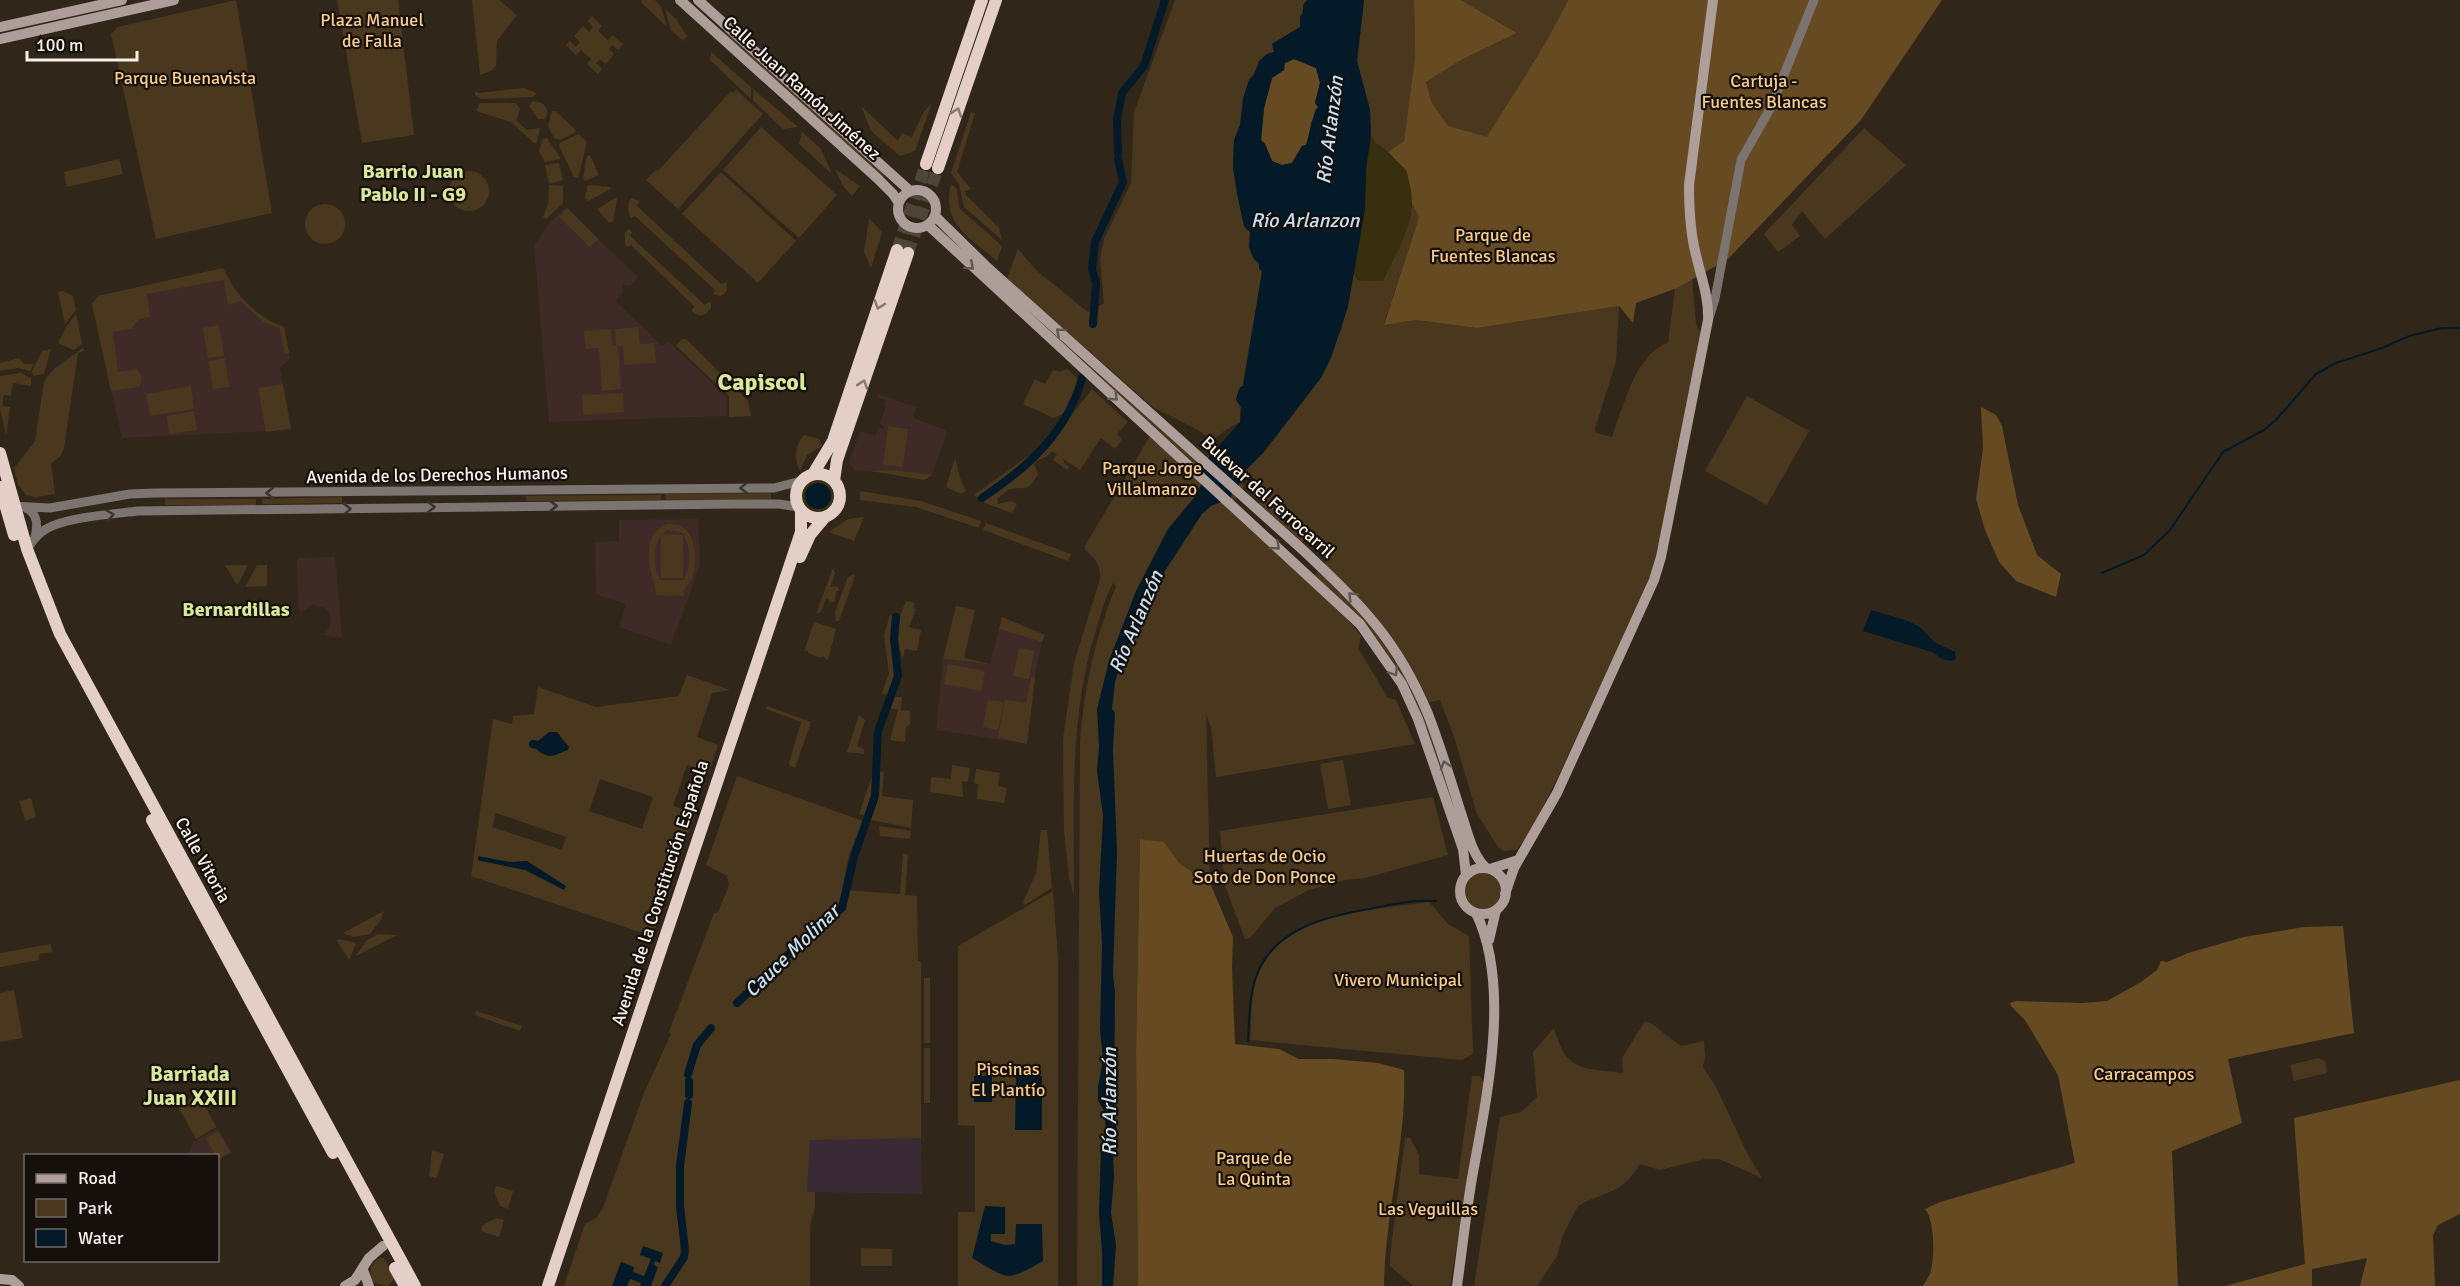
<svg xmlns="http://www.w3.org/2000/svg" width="2460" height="1286" font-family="Signika,sans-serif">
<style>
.commercial{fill:#3a2a36}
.education{fill:#3e2a26}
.green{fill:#4a381e;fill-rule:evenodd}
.forest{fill:#654a22}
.sand{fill:#382f0f;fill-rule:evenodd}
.water{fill:#041a28;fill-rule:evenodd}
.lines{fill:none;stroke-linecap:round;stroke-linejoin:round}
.stream{stroke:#041a28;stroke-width:2}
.canal{stroke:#041a28;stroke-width:8}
.trunk-tunnel{stroke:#4e4539;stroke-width:12;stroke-dasharray:12 6;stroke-linecap:butt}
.tertiary{stroke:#7c7471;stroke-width:9}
.secondary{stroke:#ad9e9a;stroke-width:10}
.trunk{stroke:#e3cec8;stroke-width:12}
.oneway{stroke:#867873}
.oneway2{stroke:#615752}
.oneway3{stroke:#39332f}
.labels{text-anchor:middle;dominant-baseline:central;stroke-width:4.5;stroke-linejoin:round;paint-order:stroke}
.park-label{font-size:18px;fill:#facc8c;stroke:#15100b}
.street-label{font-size:18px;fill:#f8f1e9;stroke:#15100b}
.water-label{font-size:20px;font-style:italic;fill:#c6e1f4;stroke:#15100b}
.neighbourhood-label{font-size:20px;font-weight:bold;fill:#d9e79a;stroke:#15100b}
.quarter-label{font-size:21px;font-weight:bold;fill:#d9e79a;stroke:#15100b}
.district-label{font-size:24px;font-weight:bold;fill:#d9e79a;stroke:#15100b}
</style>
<rect width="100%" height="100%" fill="#30271a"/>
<path class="commercial" d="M921,1138L922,1194L807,1192L808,1143L810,1139Z"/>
<path class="education" d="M565,207L638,277L630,286L623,285V292L616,301L662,346L668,341L727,397V416L549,422L534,246L547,226Z
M223,268L232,286L253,310L270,322L284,327L290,358L280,368L291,430L122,438L92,304L98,296Z
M878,394L916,407L913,418L945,430L947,434L932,475L895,470L856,472L849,463L860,431L875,436L878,428L883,429L884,426L880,424L886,406L884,405L886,400L878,398Z
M698,519L700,565L671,645L619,627L626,604L596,594L595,542L619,541V520Z
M335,557L337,578L342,638L323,635L328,630L331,622L329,613L325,608L313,605L301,612L298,607L297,558Z
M999,629L1042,642L1031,695L1027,744L936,730L943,659L990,664Z
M218,1128L232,1153L218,1160V1156H188L193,1142Z"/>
<path class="green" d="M236,0L272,213L156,239L111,34L118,27Z
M337,0H398L414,135L362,143Z
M472,0H499L517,15L497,41L496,66L491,71L480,75Z
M642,0H655L661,7L667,27L641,2Z
M1175,0H1307L1300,17V27L1272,44L1274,52L1267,54L1249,80L1243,99L1240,125L1234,140L1233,167L1246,229L1250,232C1251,237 1248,242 1249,247C1252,257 1261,263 1262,274L1240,399V422L1224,431L1212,441L1198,430L1154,408L1007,279L1018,249L1037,271L1088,312L1104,303L1100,260L1104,239L1131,183L1134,112Z
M1364,0H1414L1415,57L1404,141L1388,152L1373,141L1371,136L1370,110L1357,61Z
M1461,0H1568C1545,48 1514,92 1487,138L1448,127L1432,103L1426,82L1461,60L1517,33Z
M665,9L676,19L687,36L683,41L671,30Z
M592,16L602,26L598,31L608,40L612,35L623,44L618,50L612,45L609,49L614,54L606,64L600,59L596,63L602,69L598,74L587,64L591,59L581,50L576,55L566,45L570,41L576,47L580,42L574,36L583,26L589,32L593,27L588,21Z
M726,31L885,174L883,177L723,33Z
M711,52L751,87V99L710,60Z
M523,88L537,93L533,97L481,99L475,95V91L479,93Z
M753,89L798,127L783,129L753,100Z
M736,90L763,114L678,209L646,180L656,170L658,171L731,91L733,93Z
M533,101C544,102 551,108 545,119H538L529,106Z
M480,103H516L520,109L516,121L527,130L540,128L537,142L534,143L511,122L476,111Z
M932,103L915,151L900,156L871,131L861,106L898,141L902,133L912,137L923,113Z
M552,111H555L575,129L576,132L560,140L554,138L548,126Z
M971,112L975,113L957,172L971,189L965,191L966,195L999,228L1002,240L964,207L959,184L951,173Z
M761,127L837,195L799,238L723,170Z
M1864,128L1906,165L1825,239L1802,211L1792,225L1800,236L1778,252L1764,234Z
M802,132L821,149L832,174L799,144Z
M578,134L587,142L578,178L574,177L559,146L560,143Z
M547,138L561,159L545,162L539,151L543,139Z
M590,155L599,175L585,181L583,178L587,156Z
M119,159L123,174L67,187L64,172Z
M559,163L563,180L549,184L545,165Z
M835,169L860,186L852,196L843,186Z
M449 191a20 20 0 1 1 40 0a20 20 0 1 1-40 0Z
M721,172L796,241L758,283L682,214Z
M951,184L957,189L959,208L1002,246L997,261C970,237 941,225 951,184Z
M549,185L563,186V203L546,219L543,217L548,204Z
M589,185L610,187L611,189L588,201L585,198L587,187Z
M615,198L617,199L613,221L609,223L597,209Z
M632,198L639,201L637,206L721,284L726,282C729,289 726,295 719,296L713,294L715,290L635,216L631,218C627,213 627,202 632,198Z
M305 224a20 20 0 1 1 40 0a20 20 0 1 1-40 0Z
M1412,204L1419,217L1384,324L1416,320L1477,328L1619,306L1616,361L1595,429L1596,433L1612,437C1623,408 1636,352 1668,343L1675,288L1692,278L1696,324L1701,335L1655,563L1645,591L1554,785L1529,834L1516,850L1504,851L1498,847L1477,814L1454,737L1440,700L1429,702C1404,647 1368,604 1324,564L1329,558L1307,538L1300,544L1258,505L1265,492L1246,470L1263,453L1293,413L1341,331L1354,272L1357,280L1383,281L1410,219Z
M567,208L598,239L590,247L559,217Z
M869,218L882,232L871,268L864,252Z
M629,229L632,232L630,236L705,305L709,302L711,304V308C705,316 700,318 692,311L694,306L631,245L627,247L625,244V232Z
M223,268C236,296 255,316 284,327L289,353L285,354L280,329L264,322L240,301L228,305L224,280L147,294L150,317L139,319L131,329L113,332L118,372L137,369C143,375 143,379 139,387L111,391L92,304L98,296Z
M1005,289L1200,464L1210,454L1245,486L1228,509L1347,619L1361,636L1358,648L1388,698L1396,700L1415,744L1216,777L1211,727L1206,714L1210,883L1180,864L1164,842L1140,839L1136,1051L1138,1286H1077L1080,742C1084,688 1095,637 1116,586L1113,583C1105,597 1101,614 1096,630C1069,716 1074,806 1074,896L1069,877L1064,830L1063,739L1074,663L1100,579C1101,565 1095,558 1085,550V546L1150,436L1190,474Z
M63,291L73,296L76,310L65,324L58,292Z
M76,314L82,344L74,350L58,343L66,327Z
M219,325L224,356L208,358L203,328Z
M638,327L640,344L654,343L656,363L624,365L623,346H618L621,389L602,391L599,348L586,349L584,331L611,329L612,346H616L615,329Z
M682,339H686L748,401L751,416L729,417V396L676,346Z
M83,348L84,351L78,353L64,448L60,457L51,463L55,494L36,497L26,495L18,485L14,468L35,441L44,382L47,377L55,368Z
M51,349L44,374L33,376L32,371L42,351Z
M19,358L24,364H34L30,371L18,368L0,371V363Z
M225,358L229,387L213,389L209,361Z
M1067,369L1079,380L1064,413L1054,418L1023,404L1035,379L1045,384L1053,370L1060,372Z
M21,373L31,378V386L13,383L11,396L4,395L2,406L10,407L6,435L0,409V376Z
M283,384L291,428L266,432L258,388Z
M191,386L194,409L150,416L146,394Z
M1092,389L1128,422L1117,434L1122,439L1115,449L1101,438L1080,470L1062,458L1065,464L1070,467L1067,470L1053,460L1057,454L1052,451C1047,459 1039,457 1034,464L1038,474C1027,494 1026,486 1009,489L997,499L998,504L1011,501L1017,504L1012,513L985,503L974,495L1028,456L1030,458L1025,464L981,496L985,499L1024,472L1038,458Z
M623,393L624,412L583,415L582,395Z
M1747,396L1809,431L1767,505L1705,471Z
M194,411L197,430L169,434L167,416Z
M888,426L908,429L903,467L883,465Z
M804,435L819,439L822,446L807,455L800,471C794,459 794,445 804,435Z
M955,458L961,481L966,491L961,494L946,487Z
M895,470L932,475L924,480L871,471Z
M860,491L921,501L981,521L979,528L916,507L860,500Z
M771,493V499L666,500L665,494Z
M661,495V500L526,501V496Z
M342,497V503L262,504V499Z
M165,499H256V505H165Z
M864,517L854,541L829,532L848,519Z
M986,523L1071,554L1068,561L983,530Z
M667,524C695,521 698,554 693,575C691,585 684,583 684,596L656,595C656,586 653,582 651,573C647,555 647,531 667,524ZM668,530L681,532C691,541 692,569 683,580H661C651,567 652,537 668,530Z
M661,534L683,535V578H661Z
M225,565H248L238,584L237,585Z
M257,565H267V586L245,587Z
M833,568L835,573L830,587L837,586L839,590L836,592L835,602H831L826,598L821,612L816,614Z
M1318,571C1348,600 1378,629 1400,665C1432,719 1447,784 1467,842L1407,684L1397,667L1363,622L1315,575Z
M853,575L855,576L839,621H836L835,612L848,577Z
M906,601L915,603L913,608L916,609L909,627L921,630L917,651L905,649L903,658C894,638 897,622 906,601Z
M956,606L975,610L964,658L990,664L943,659Z
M890,615L895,617L892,633L897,674L890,696L882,693L889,673L884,635Z
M1002,617L1045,635L1042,642L999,629Z
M814,622L836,629L828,660L822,656L821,658L808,653L807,650L804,652Z
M1019,648L1034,651L1029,679L1013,676Z
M948,664L985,671L981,691L944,684Z
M687,675L730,690L712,693L697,737L718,745L709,772L687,765L673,806L695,814L652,936L471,876L493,719L512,724L513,716L534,714L538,687L596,707L679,696ZM600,779L653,797L642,829L589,811ZM496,813L566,837L562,850L492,827Z
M1031,677L1035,678L1027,744L998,737L1005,699L1026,703Z
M895,697H902L901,710L910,711V724L906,728L905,742L890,740L898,710L891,708Z
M988,700L1004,702L998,730L983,727Z
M767,706L811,722L795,768L790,766L789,763L801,722L766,709Z
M859,715L865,720L857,746L864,749V754L847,752Z
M1343,760L1351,805L1328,809L1320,764Z
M952,765L970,768L968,782L962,781L963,797L930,792L931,777L951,779Z
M976,769L1000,773L998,786L1007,788L1004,803L977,799L978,784L974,783Z
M874,770L873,792L866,816L859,814Z
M879,771L884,772L882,796L913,800L911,828L871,820Z
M737,776L863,821L849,855L842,890L900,894L903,854L908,855L905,895L917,896L918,961H921V1138L810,1140L807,1192H815V1207L810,1226V1286H564L585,1224L596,1218L603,1208L644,1093L671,1034L669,1032L714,913L718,912L729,885L727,876L706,865Z
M1433,797L1448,855L1365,878L1345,880L1309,890L1275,908L1250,938L1245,939L1225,886L1220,831Z
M31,798L36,817L25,821L19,801Z
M879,826L911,831L910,839L880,836Z
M1041,830H1047L1052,888L1025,905L1023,902L1036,873Z
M1465 891a18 18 0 1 1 36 0a18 18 0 1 1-36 0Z
M1053,891L1058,958V1286H958V1212H975V1126L958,1125V946Z
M1429,902L1448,924L1469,936L1473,1054L1462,1060L1250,1040C1252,1017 1250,989 1261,968C1289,912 1375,910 1429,902Z
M384,911L380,921L370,934L353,937L343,933Z
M378,934L397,935L356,956L366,941Z
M339,939L356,943L349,960L337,941Z
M51,944L52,952L39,954V960L0,967V953Z
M924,978H930V1043H924Z
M14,990L23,1038L0,1042V993Z
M476,1011L522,1026L520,1031L475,1015Z
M1645,1021L1652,1024L1681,1046L1704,1041L1705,1056L1703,1067L1716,1087L1748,1155L1762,1178L1719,1159H1705L1660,1170L1640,1164C1622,1195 1606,1190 1578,1206L1563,1235L1557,1256L1537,1286H1474L1500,1117L1521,1112L1537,1097L1533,1052L1554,1028C1566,1072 1582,1068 1623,1073L1622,1058Z
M924,1048H930V1103H924Z
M2318,1058L2325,1061L2327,1073L2294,1081L2290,1065Z
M1472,1076H1480L1484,1083L1450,1286H1413L1390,1266V1256L1405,1138H1410L1419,1155V1174L1458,1179Z
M199,1094L216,1127L196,1139L178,1106Z
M218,1131L230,1152L218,1159V1156L215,1155L206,1138Z
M432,1150L444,1154L436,1178L429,1176Z
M496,1186L513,1191L508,1209L500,1206L494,1192Z
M496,1218L504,1220L499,1237L481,1231L483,1225Z
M861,1248L892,1249V1266H861Z
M380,1258H384L395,1279L387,1286L373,1282C369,1272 369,1264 380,1258Z"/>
<path class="forest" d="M1414,0H1461L1517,33L1461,60L1426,82L1432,103L1448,126L1487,137C1514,92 1545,48 1568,0H1942L1861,120L1728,259L1677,288L1636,303L1633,323L1619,306L1477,328L1416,320L1384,325L1419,217L1412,204L1406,171L1388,152L1404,141L1415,57Z
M1294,59L1316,68L1320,83L1315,103L1318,107L1315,110L1314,120L1311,122L1310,135L1306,145L1302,146L1292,163L1282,165L1272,161L1265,144L1261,140L1264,108L1272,78L1284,70V63Z
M1981,407L1996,415L2002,426L2018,505L2037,555L2061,574L2056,597L2016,581L1999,562L1985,530L1976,499L1983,448Z
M1140,839L1164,842L1180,864L1210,883L1233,937L1232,968L1235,1044L1279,1049L1299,1059H1333L1378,1063L1404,1070C1407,1142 1385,1213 1384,1286H1138L1136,1051Z
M2343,926L2354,1033L2228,1059L2242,1123L2172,1151L2178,1286H1923C1925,1282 1928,1278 1930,1274C1935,1259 1935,1221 1925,1209L1940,1202L2075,1163L2058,1075L2025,1020L2011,1006L2010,1003L2016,1001L2081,1003L2107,1001L2141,982L2157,970L2161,961L2167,962L2188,953L2244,937L2304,927Z
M2460,1080V1214L2438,1225L2433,1235L2435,1286H2360L2367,1258L2312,1269V1286H2225L2305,1264L2294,1118Z"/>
<path class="sand" d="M1371,136C1374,145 1396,159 1404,168C1408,172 1408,179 1410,185C1418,220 1397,251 1383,281H1361L1354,272L1365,209L1366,169Z
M822,479L832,486L835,500L828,510L815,513L804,506L801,495L808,482ZM820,483L828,488L831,498L825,507L816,508L810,505Z"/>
<path class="water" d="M1307,0H1364L1357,61L1370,110L1371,136L1366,169L1365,209L1348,307L1331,358L1321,378L1263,453L1246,470L1239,485L1232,492L1231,498L1211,506L1202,514L1161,577L1123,657L1115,682L1112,709L1115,713L1113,750L1117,852L1113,974L1115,992L1114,1111L1117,1131L1113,1160L1114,1177L1111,1213L1116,1245L1113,1286H1102V1252L1099,1213L1101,1147L1106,1130L1104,1111L1098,1100V1087L1103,1059L1100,1029L1102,944L1099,891L1103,816L1097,771L1099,747L1097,709L1109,661L1136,591L1168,529L1197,494L1202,482V465L1240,422L1244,380L1262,271L1259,269V264L1253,258L1249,247L1250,232L1244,226L1237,194L1233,167L1234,140L1240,125L1243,99L1249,80L1254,75L1259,61L1267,54L1274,52L1272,44L1300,27V17L1303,14V5ZM1294,59L1316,68L1320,83L1315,103L1318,107C1311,118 1310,133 1306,145L1302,146L1292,163L1282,165L1272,161L1265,144L1261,140L1264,108L1272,78L1284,70L1285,63Z
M805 496a13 13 0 1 1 26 0a13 13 0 1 1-26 0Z
M1871,610L1908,621L1920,627L1934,642L1955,652L1956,659L1951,661L1942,659L1932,652L1863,631Z
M549,732H557L569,747L568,750C555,754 551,761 537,750L538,741Z
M478,856L510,862L527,861L566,886L564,890L525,870L481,861L478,860Z
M974,1076H992V1102H974Z
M1016,1076H1042V1130H1015Z
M985,1206L1005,1207V1234H991V1241L1005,1245L1015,1244L1016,1224H1042L1043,1261C1004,1283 1009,1279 972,1258Z
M643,1246L663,1253L660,1263L655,1261L654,1265L658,1267L651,1286H640L641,1283L630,1279L627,1286H612L621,1262L634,1267L633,1272L644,1276L651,1259L640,1255Z"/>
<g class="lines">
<path class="stream" d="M2102,573L2144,555L2170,530L2223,452L2264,430L2276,420L2316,374L2336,363L2382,348L2409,336L2442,328H2460
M1248,1041C1249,1021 1249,997 1256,977C1272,931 1320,918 1363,910C1386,906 1413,899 1436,901"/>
<path class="canal" d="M1118,153L1117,120L1122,93L1144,66L1165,0
M1093,324L1096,283L1092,269L1095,242L1123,182L1118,159
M1242,402L1240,399L1243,390
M982,498C1028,467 1067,433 1082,378
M533,744L537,745
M737,1003L808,936L842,908L854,857L875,796L878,731L898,676L894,638L896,617
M688,1074L697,1045L711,1028
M689,1081V1095
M665,1286L684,1257L685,1250L680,1206V1166L688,1103"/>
<path class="trunk-tunnel" d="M897,250L926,164
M908,253L938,168"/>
<path class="tertiary" d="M1709,318L1715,299L1741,160L1771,107L1814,0
M12,506L50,508L130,494L155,493L774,488L801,481
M26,508C38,514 38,525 35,537
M27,549C32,541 37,534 46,529C66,517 114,514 138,511L736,504H779L799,507"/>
<path class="secondary" d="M680,0L877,178L893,194L899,203
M698,0L910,191
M0,27L122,0
M0,39L174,0
M898 209a19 19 0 1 1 38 0a19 19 0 1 1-38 0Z
M935,216L988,268L1304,551C1361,605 1397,639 1428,714C1440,745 1450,778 1460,810C1467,829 1471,854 1486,868
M928,225L1360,624L1402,684L1418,719L1463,849L1466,875
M1460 891a23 23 0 1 1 46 0a23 23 0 1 1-46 0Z
M1490,869L1518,860
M1505,894L1514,868L1557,793L1654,580L1661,557L1708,320C1709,297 1701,277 1696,255C1690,232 1689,209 1689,185L1713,0
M1489,940L1496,910
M363,1270L369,1286
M0,1279L12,1280L19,1286
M345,1286L355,1280L369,1258L383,1246
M1457,1286C1462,1250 1466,1214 1472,1178C1486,1100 1512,987 1476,913"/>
<path class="trunk" d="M926,164L982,0
M938,168L996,0
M0,453L27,549L60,634L415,1286
M796 496a22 22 0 1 1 44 0a22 22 0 1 1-44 0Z
M813,474L833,441L897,250
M834,481L837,460L908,253
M0,487L14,535
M800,557L810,535L825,517
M152,820L333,1153
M395,1268L405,1286
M548,1286L801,532V510"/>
</g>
<defs><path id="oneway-chevron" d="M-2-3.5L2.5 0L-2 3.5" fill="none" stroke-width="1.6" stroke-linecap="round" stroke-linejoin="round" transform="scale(1.5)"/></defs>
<g class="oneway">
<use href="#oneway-chevron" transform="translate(957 112) rotate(-71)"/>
<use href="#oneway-chevron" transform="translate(879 305) rotate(109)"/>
<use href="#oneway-chevron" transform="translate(863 384) rotate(-71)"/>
</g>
<g class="oneway2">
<use href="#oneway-chevron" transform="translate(970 266) rotate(42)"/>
<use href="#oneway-chevron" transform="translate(1060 332) rotate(-138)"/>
<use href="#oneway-chevron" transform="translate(1114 397) rotate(44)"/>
<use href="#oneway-chevron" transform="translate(1276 546) rotate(42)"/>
<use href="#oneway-chevron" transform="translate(1352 596) rotate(-135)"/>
<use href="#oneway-chevron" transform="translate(1394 672) rotate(57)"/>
<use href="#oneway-chevron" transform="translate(1445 765) rotate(-108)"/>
</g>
<g class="oneway3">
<use href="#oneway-chevron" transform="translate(744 488) rotate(179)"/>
<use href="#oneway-chevron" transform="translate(270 493) rotate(179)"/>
<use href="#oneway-chevron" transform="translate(553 506)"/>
<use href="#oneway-chevron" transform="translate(431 507) rotate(-1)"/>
<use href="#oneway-chevron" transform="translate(347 509) rotate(-1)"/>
<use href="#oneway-chevron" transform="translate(110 515) rotate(-8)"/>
</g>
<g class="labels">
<g class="park-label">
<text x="372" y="20">Plaza Manuel<tspan x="372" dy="21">de Falla</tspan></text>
<text x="185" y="78">Parque Buenavista</text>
<text x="1764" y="81">Cartuja -<tspan x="1764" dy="21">Fuentes Blancas</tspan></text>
<text x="1493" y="235">Parque de<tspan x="1493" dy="21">Fuentes Blancas</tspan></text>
<text x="1152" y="468">Parque Jorge<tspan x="1152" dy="21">Villalmanzo</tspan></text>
<text x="1265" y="856">Huertas de Ocio<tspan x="1265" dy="21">Soto de Don Ponce</tspan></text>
<text x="1398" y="980">Vivero Municipal</text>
<text x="1008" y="1069">Piscinas<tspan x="1008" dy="21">El Plantío</tspan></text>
<text x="2144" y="1074">Carracampos</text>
<text x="1254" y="1158">Parque de<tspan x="1254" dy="21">La Quinta</tspan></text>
<text x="1428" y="1209">Las Veguillas</text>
</g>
<g class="street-label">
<text transform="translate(802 88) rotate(42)">Calle Juan Ramón Jiménez</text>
<text transform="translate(437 475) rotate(-1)">Avenida de los Derechos Humanos</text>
<text transform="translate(1268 497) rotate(42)">Bulevar del Ferrocarril</text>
<text transform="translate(203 860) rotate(61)">Calle Vitoria</text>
<text transform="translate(660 893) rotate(-72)">Avenida de la Constitución Española</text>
</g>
<g class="water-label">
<text transform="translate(1330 130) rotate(-83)">Río Arlanzón</text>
<text x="1305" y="220">Río Arlanzon</text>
<text transform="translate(1136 622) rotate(-67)">Río Arlanzón</text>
<text transform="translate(792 951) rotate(-44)">Cauce Molinar</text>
<text transform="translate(1109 1102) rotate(-90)">Río Arlanzón</text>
</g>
<g class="neighbourhood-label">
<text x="413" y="171">Barrio Juan<tspan x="413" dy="23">Pablo II - G9</tspan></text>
<text x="236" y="609">Bernardillas</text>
</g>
<g class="quarter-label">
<text x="190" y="1074">Barriada<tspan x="190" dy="24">Juan XXIII</tspan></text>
</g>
<g class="district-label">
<text x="762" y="382">Capiscol</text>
</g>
</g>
<rect x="24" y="1154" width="195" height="108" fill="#15100b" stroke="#706a64" stroke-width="1.5"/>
<rect x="36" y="1174" width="30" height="9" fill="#ad9e9a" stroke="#706a64" stroke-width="1.5"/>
<text x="78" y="1184" font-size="18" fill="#f8f1e9">Road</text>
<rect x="36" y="1199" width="30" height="18" fill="#4a381e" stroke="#706a64" stroke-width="1.5"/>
<text x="78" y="1214" font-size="18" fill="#f8f1e9">Park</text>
<rect x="36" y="1229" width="30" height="18" fill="#041a28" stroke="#706a64" stroke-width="1.5"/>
<text x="78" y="1244" font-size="18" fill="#f8f1e9">Water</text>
<path d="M27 51v9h110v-9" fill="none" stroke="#f8f1e9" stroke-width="3"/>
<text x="36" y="51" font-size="18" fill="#f8f1e9" stroke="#15100b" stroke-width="4.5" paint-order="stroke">100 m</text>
</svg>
